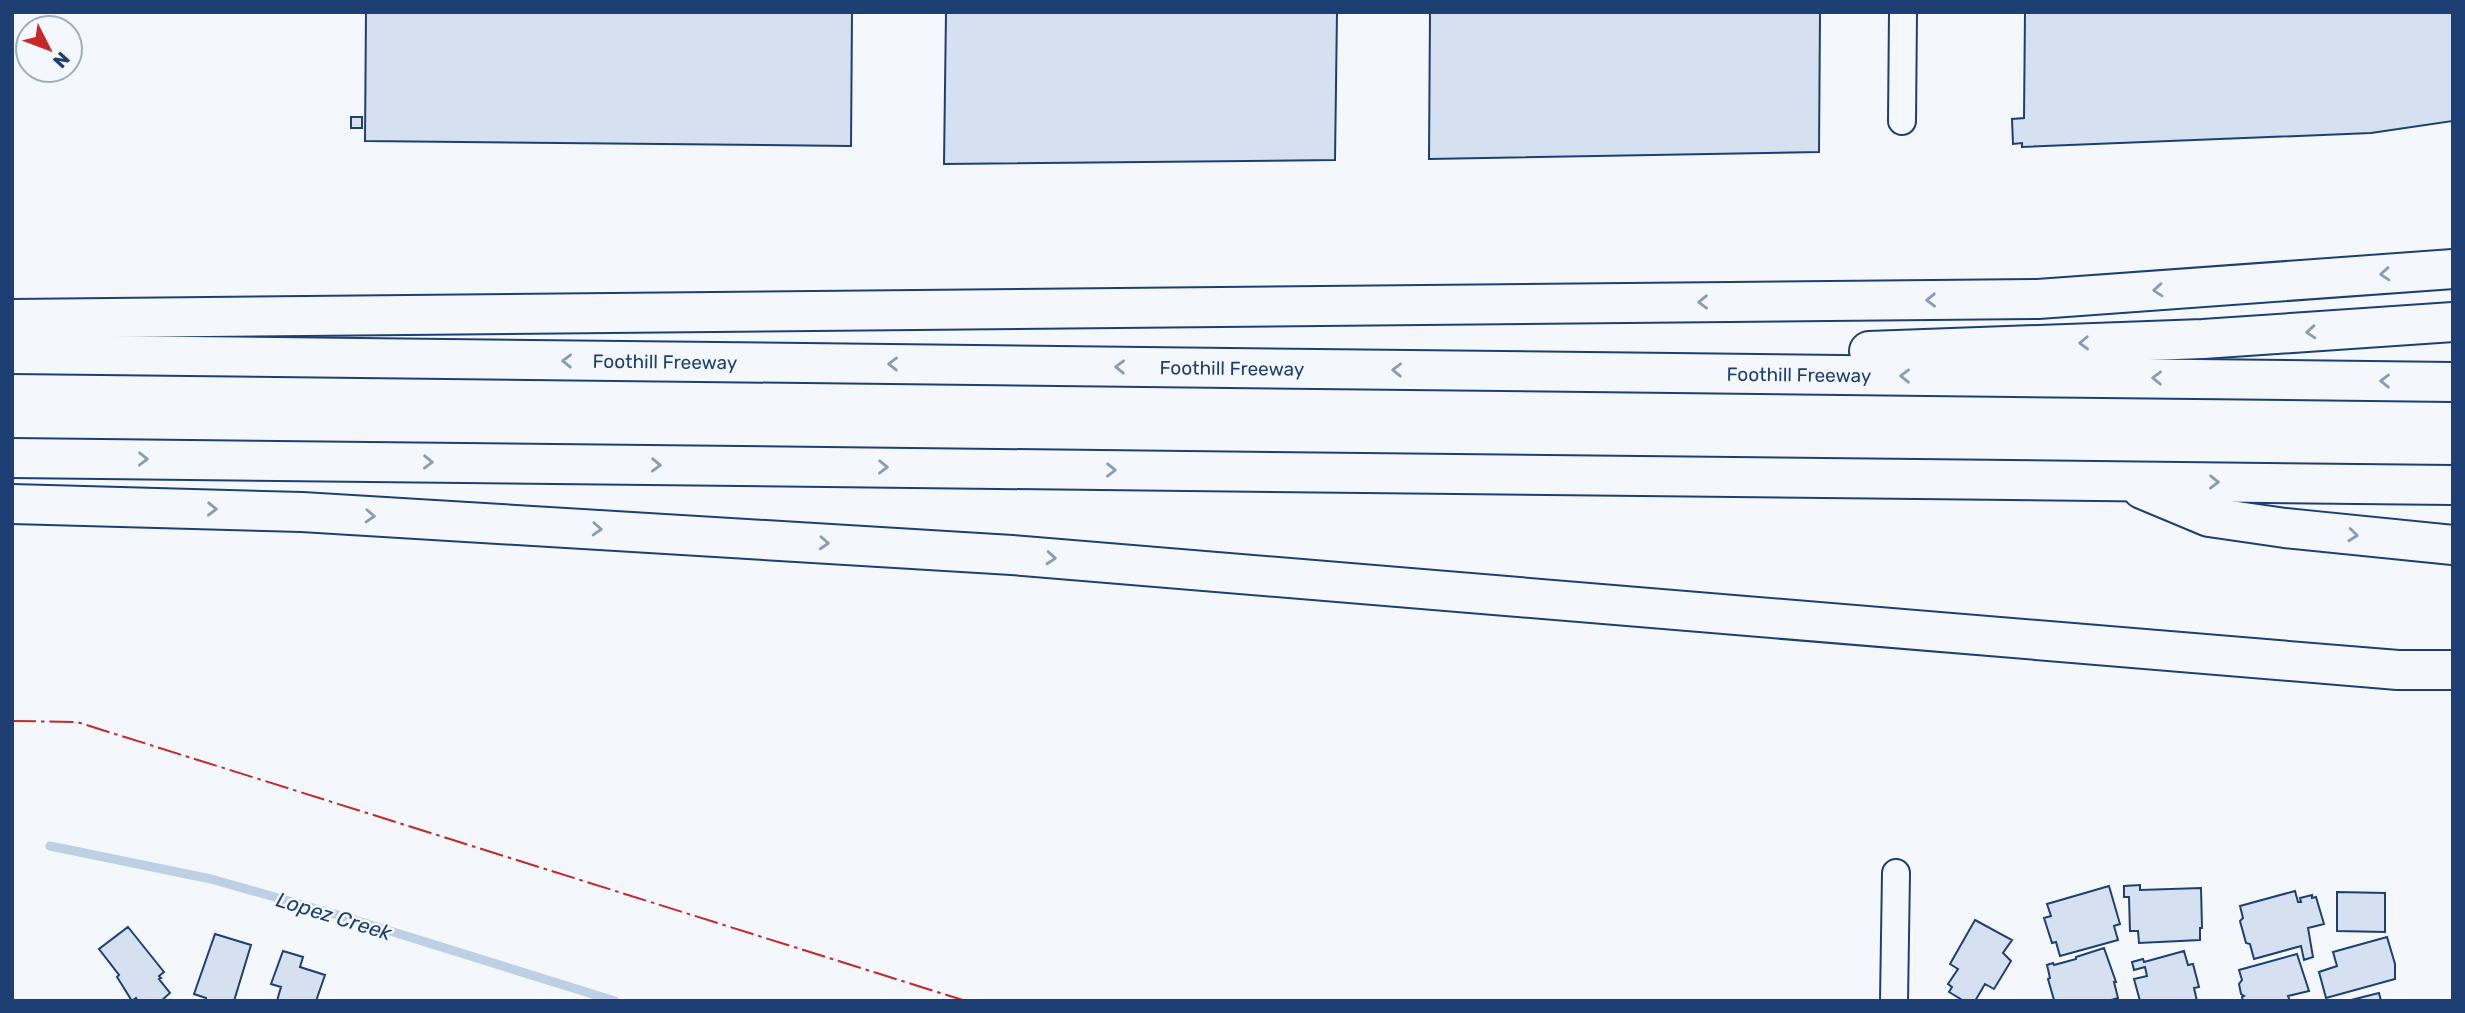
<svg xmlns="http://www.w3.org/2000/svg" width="2465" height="1013" font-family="Rubik,sans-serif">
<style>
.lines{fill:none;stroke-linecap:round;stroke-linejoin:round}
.stream{stroke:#bed0e5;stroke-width:9}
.building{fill:#d5e0f0;stroke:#1d3f73;stroke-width:2}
.street-casing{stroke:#1d3f73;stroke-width:30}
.highway-casing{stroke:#1d3f73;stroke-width:42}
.street{stroke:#f4f7fb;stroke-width:26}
.highway{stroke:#f4f7fb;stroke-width:38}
.power{stroke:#c62828;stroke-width:2;stroke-dasharray:24 5 3.5 5;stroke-linecap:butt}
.oneway{stroke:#889bb7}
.labels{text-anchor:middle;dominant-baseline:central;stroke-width:5;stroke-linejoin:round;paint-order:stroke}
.street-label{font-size:19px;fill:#1d3f73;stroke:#f4f7fb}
.water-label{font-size:21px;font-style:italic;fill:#1d3f73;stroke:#f4f7fb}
</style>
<rect width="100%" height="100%" fill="#f4f7fb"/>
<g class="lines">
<path class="stream" d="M50,846L211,879L345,917L615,1001"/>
</g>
<path class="building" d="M366,12H852L851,146L365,141Z
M946,12H1337L1335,160L944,164Z
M1430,12H1820L1819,152L1429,159Z
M2025,12H2453V121L2371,133L2022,147V143L2013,144L2012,119L2024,118Z
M351,117H362V128H351Z
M2140,885V890L2201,888L2202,928H2200V940L2139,943L2138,931H2130L2129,897H2124V886Z
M2109,886L2120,924L2114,926L2118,940L2060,956L2056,942L2052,943L2044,918L2051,916L2047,904Z
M2295,891L2298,902H2301L2300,898L2312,895V898L2316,897L2324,924L2308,928L2313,957L2304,960L2301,946L2254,959L2250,944L2246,943L2240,921L2243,918L2240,906Z
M2337,892L2385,893V932L2337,931Z
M1975,920L2012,940L2003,953L2011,961L1994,989L1985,984L1975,1001H1964L1949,992L1952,987L1948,984L1958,969L1950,964Z
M128,927L164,972L159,976L161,978L159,979L170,993L161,1001H138L136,998L132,1001L117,977L119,975L99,949Z
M215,934L251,945L234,1001H206V998L194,994Z
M2387,937L2395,964V979L2326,998L2319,972L2337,966L2333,952Z
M2104,948L2116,982H2114L2118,998L2108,1001L2054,1000L2048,979L2050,978L2047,965L2053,963L2054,965L2076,959V957Z
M283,951L303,957L300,967L325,975L316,1001H277L281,987L271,984Z
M2184,951L2188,965L2193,964L2199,987L2194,988L2197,1001H2140L2134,979L2147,976L2145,967L2134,970L2132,962L2143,959L2144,962Z
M2297,954L2309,991L2288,996L2290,1001H2243L2242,997L2244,996L2241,994L2239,984L2242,980L2239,970Z
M2379,993L2381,1001H2347Z"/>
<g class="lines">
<g class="street-casing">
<path id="street" d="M1902,121L1903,12
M1894,1001L1896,873"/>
</g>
<g class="highway-casing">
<g id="highway">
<path d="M12,319L2038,299L2453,269"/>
<path d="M1869,351L2203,339L2453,322"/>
<path id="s1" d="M12,354L2453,382"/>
<path d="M12,458L2453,485"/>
<path d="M2142,489L2209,517L2285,528L2453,545"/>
<path d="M12,504L302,512L1012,555L2398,670H2453"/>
</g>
</g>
<use href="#street" class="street"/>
<use href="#highway" class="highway"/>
<path class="power" d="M12,721L77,722L966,1001"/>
</g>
<defs><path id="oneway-chevron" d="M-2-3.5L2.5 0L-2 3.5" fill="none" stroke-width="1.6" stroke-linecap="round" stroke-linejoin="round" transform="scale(1.75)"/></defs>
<g class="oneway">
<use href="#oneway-chevron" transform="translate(2385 274) rotate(176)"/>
<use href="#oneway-chevron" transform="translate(2158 290) rotate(176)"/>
<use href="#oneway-chevron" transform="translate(1931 300) rotate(179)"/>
<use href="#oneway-chevron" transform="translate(1703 302) rotate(179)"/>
<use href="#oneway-chevron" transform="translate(2311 332) rotate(176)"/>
<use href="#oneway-chevron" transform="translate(2084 343) rotate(178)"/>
<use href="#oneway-chevron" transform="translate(567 361) rotate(-179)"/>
<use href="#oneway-chevron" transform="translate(893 364) rotate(-179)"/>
<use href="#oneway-chevron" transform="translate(1120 367) rotate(-179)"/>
<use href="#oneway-chevron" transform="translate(1397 370) rotate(-179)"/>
<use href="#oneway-chevron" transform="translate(1905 376) rotate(-179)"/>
<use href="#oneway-chevron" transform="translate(2157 378) rotate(-179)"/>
<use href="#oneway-chevron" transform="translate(2385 381) rotate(-179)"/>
<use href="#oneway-chevron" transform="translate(143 459) rotate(1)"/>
<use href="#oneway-chevron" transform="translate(428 462) rotate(1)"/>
<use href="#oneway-chevron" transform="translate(656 465) rotate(1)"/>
<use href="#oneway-chevron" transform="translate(883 467) rotate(1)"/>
<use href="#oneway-chevron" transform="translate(1111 470) rotate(1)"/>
<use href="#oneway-chevron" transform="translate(2214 482) rotate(1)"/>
<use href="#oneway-chevron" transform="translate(212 509) rotate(1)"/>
<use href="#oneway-chevron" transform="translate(370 516) rotate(3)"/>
<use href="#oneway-chevron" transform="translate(597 529) rotate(3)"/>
<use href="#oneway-chevron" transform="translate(2353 535) rotate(6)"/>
<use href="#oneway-chevron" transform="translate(824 543) rotate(3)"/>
<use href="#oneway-chevron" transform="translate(1051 558) rotate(5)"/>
</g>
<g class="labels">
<g class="street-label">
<text stroke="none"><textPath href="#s1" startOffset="653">Foothill Freeway</textPath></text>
<text stroke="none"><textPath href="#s1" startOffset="1220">Foothill Freeway</textPath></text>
<text stroke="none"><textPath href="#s1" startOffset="1787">Foothill Freeway</textPath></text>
</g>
<g class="water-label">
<text transform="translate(334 916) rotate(17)">Lopez Creek</text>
</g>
</g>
<rect width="2465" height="1013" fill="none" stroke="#1d3f73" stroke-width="28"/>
<g transform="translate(49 49) rotate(132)"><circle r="33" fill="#f4f7fb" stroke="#9eadc5" stroke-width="2"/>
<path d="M0-5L12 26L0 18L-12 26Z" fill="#c62828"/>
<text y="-10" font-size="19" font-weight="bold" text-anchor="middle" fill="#1d3f73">N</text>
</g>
</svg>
